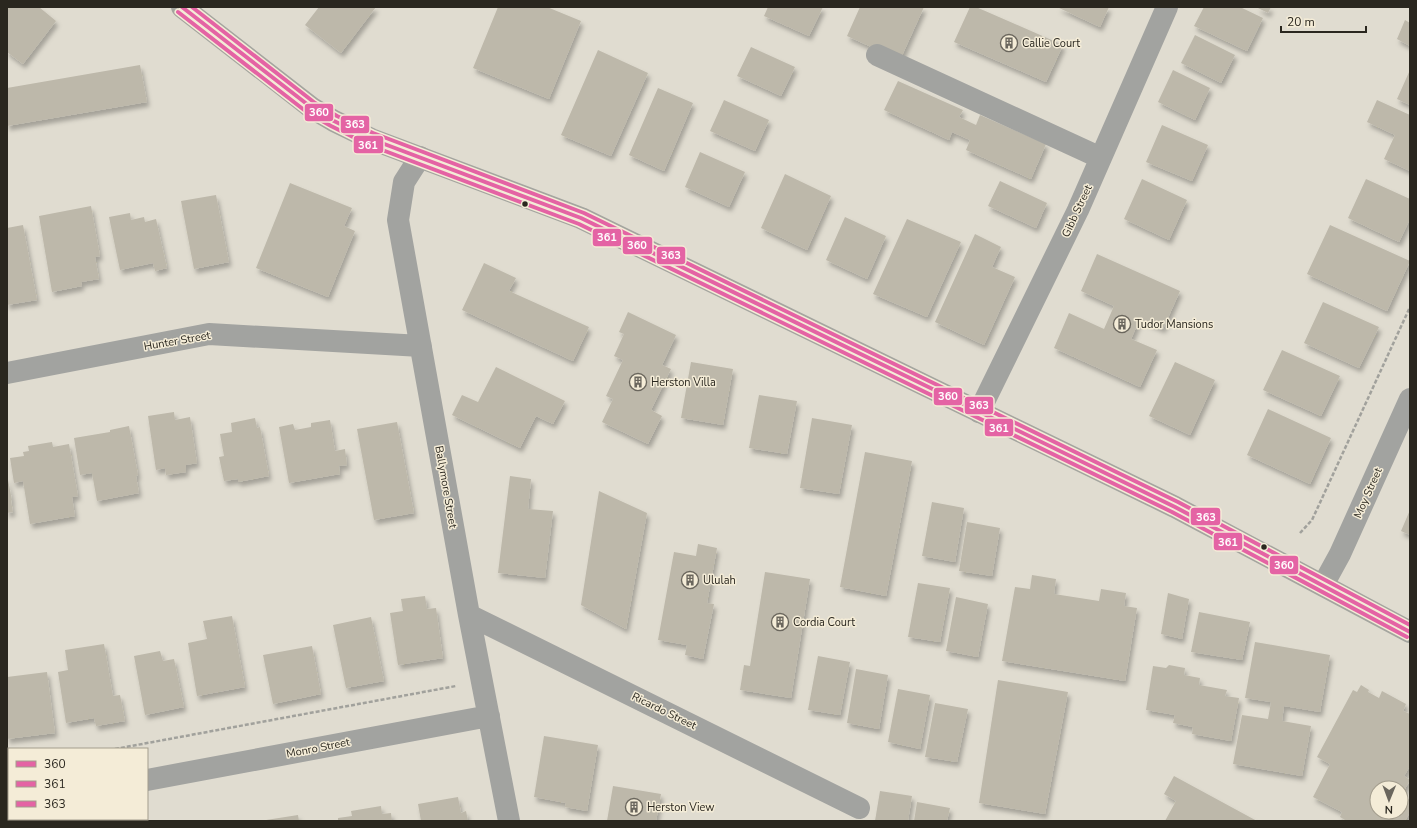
<svg xmlns="http://www.w3.org/2000/svg" width="1417" height="828" font-family="'Nunito Sans',sans-serif">
<style>
.building{fill:#bdb8aa;fill-rule:evenodd;filter:url(#shadow)}
.lines{fill:none;stroke-linecap:round;stroke-linejoin:round}
.path{stroke:#a1a19c;stroke-width:2.5;stroke-dasharray:4 2;stroke-linecap:butt}
.minor{stroke:#a2a3a0;stroke-width:22}
.major{stroke:#a4a59f;stroke-width:22}
.bus-1-casing{stroke:#f4ecd7;stroke-width:7}
.bus-2-casing{stroke:#f4ecd7;stroke-width:7}
.bus-3-casing{stroke:#f4ecd7;stroke-width:7}
.bus-1{stroke:#e463a4;stroke-width:4}
.bus-2{stroke:#e463a4;stroke-width:4}
.bus-3{stroke:#e463a4;stroke-width:4}
.bus-dot{fill:#2a271f;stroke:#f4ecd7;stroke-width:1.5}
.labels{text-anchor:middle;dominant-baseline:central;stroke-width:3;stroke-linejoin:round;paint-order:stroke}
.poi-label{font-size:11px;fill:#2a271f;stroke:#f4ecd7;text-anchor:start}
.street-label{font-size:11px;fill:#2a271f;stroke:#f4ecd7}
.line-badge{stroke:#f4ecd7;stroke-width:1.5}
.badge-label{font-size:11px;text-anchor:middle;font-weight:bold;fill:#fff}
</style>
<defs>
<filter id="shadow"><feDropShadow dx="2.5" dy="4.5" stdDeviation="2" flood-color="#0004"/></filter>
</defs>
<rect width="100%" height="100%" fill="#e0dcd0"/>
<path class="building" d="M7,7H39L56,21L23,64L7,52Z
M319,7H376L341,53L305,25Z
M498,7H547L581,21L549,99L473,68Z
M768,7H823L809,36L764,16Z
M860,7H924L900,60L847,36Z
M970,7H976L1063,45L1046,82L954,42Z
M1057,7H1109L1100,27Z
M1204,7H1240L1263,18L1247,51L1194,26Z
M1256,7H1271L1268,13Z
M1405,20L1410,23V46L1397,39Z
M1195,35L1235,55L1221,83L1181,63Z
M751,47L795,67L781,96L737,76Z
M598,50L648,73L611,156L561,135Z
M140,65L147,102L7,126V88Z
M1173,70L1210,88L1195,120L1158,102Z
M1410,70V105L1397,99Z
M898,81L963,110L959,117L976,125L980,115L1046,144L1031,179L966,150L970,140L952,132L949,140L884,110Z
M658,88L693,103L664,171L629,155Z
M724,100L769,120L755,151L710,131Z
M1377,100L1410,115V171L1384,159L1395,135L1367,122Z
M1162,125L1208,145L1192,181L1146,162Z
M700,152L745,172L729,207L685,187Z
M785,174L831,196L807,250L761,228Z
M1142,179L1187,200L1169,240L1124,219Z
M1366,179L1410,199V219L1399,242L1348,218Z
M1000,181L1047,203L1036,228L988,206Z
M290,183L352,208L344,226L355,231L328,297L256,268Z
M216,195L229,262L194,269L181,201Z
M91,206L100,256L95,257L99,279L81,282L82,286L52,292L39,216Z
M130,213L131,220L144,217L145,222L156,219L167,268L155,271L153,263L120,270L109,217Z
M845,217L886,236L867,279L826,260Z
M907,219L961,242L927,317L873,294Z
M23,225L37,300L7,305V228Z
M1330,225L1410,261L1387,311L1307,274Z
M975,234L1001,247L992,267L1015,277L984,345L935,322Z
M1097,254L1180,291L1163,329L1140,319L1131,339L1157,350L1140,387L1054,348L1069,313L1104,329L1114,306L1081,291Z
M484,263L516,278L509,291L589,327L573,361L462,310Z
M1323,302L1379,327L1359,368L1304,343Z
M628,312L676,335L662,365L671,369L651,410L662,416L648,444L602,422L613,399L606,396L623,360L614,356L624,334L619,332Z
M1282,350L1340,376L1321,416L1263,390Z
M691,362L733,369L723,425L681,418Z
M1175,362L1215,380L1190,435L1149,416Z
M496,367L565,401L553,424L536,416L520,448L452,415L462,395L478,402Z
M759,395L797,401L787,454L749,448Z
M1268,409L1331,438L1310,484L1247,455Z
M174,412L175,420L190,417L197,463L186,465V472L166,475L165,468L156,470L148,416Z
M255,418L257,428L260,427L269,476L238,482V479L224,481L219,457L224,456L220,434L232,432L231,423Z
M812,418L852,425L839,494L800,488Z
M330,420L335,451L345,449L347,465L339,466L340,474L289,483L279,427L293,424L295,430L311,427V423Z
M397,422L414,513L374,520L357,429Z
M129,426L138,475L136,476L139,493L97,501L92,473L80,475L74,438L110,432V430Z
M52,442L53,447L69,444L78,496L72,497L75,516L30,524L23,481L14,483L10,458L24,456L23,452L29,451L28,446Z
M865,452L912,461L886,596L840,587Z
M7,475L12,500L11,501L13,512L7,513Z
M510,476L531,479L528,509L553,511L545,578L498,573Z
M599,491L647,513L626,629L581,605Z
M932,502L964,508L955,562L922,556Z
M1410,510V535L1401,531Z
M967,522L1000,528L992,576L959,571Z
M698,544L717,548L707,603L714,604L703,659L685,655L687,645L658,640L674,552L696,556Z
M765,572L810,579L791,698L740,690L744,665L750,666Z
M1032,575L1056,579L1054,594L1099,601L1101,589L1126,593L1124,606L1137,608L1125,681L1002,661L1015,587L1030,589Z
M918,583L950,588L940,642L908,637Z
M1168,593L1189,599L1182,639L1161,634Z
M425,596L427,609L436,608L443,658L398,665L390,613L403,611L401,599Z
M956,597L988,604L978,657L946,651Z
M1199,612L1250,622L1242,660L1191,652Z
M232,616L245,687L197,696L188,643L207,639L203,621Z
M371,617L384,681L346,688L333,625Z
M1255,642L1330,655L1320,712L1284,706L1282,721L1311,726L1302,776L1233,764L1242,715L1268,719L1271,702L1245,698Z
M104,644L113,696L120,695L125,721L96,726L94,718L66,723L58,672L68,670L65,650Z
M312,646L321,694L273,704L263,655Z
M160,651L163,661L174,659L184,707L145,715L134,656Z
M818,656L850,662L840,715L808,710Z
M1169,665L1185,668L1184,675L1200,678L1199,685L1227,690L1225,696L1239,698L1231,741L1192,734L1193,727L1173,723L1175,715L1146,710L1153,666L1166,668Z
M856,669L888,675L879,729L847,723Z
M47,672L55,733L7,739V677Z
M998,680L1068,692L1045,814L979,803Z
M1361,685L1369,690L1368,692L1379,698L1382,691L1406,704L1403,711L1410,714V766L1404,776L1410,780L1401,796L1410,800V812L1405,821H1347L1340,817L1342,812L1313,797L1330,764L1317,757L1353,690L1357,692ZM1377,788H1401V812H1377Z
M898,689L930,695L920,749L888,742Z
M935,703L968,709L957,762L925,757Z
M544,736L598,745L587,811L565,807L566,803L534,797Z
M1174,776L1257,821H1165L1176,801L1164,794Z
M613,786L661,794L656,821H607Z
M880,791L912,796L908,821H875Z
M458,797L461,813L466,811L468,821H421L418,804Z
M917,802L950,808L947,821H914Z
M381,806L382,814L391,813L392,821H338V818L352,816L351,811Z
M298,815L299,821H266V820Z"/>
<g class="lines">
<path class="path" d="M1300,533L1312,520L1410,307
M115,749L456,686
M7,769H9"/>
<path class="minor" d="M877,55L1101,158
M420,157L404,182L398,220L469,615L509,821
M7,373L209,334L421,346
M979,412L1078,210L1167,7
M1323,585L1340,554L1410,399
M469,615L859,808
M147,780L489,716
M7,806L9,805"/>
<path class="major" d="M182,7L312,108L334,121L371,139L581,218L1175,507L1410,632"/>
<g class="bus-1-casing">
<path id="bus-1" d="M182,7L312,108L334,121L371,139L581,218L1175,507L1410,632"/>
</g>
<g class="bus-2-casing">
<path id="bus-2" d="M178,12L308,113L331,126L369,145L579,224L1172,512L1407,637"/>
</g>
<g class="bus-3-casing">
<path id="bus-3" d="M192,7L315,103L337,116L373,133L584,213L1178,502L1410,625"/>
</g>
<use href="#bus-1" class="bus-1"/>
<use href="#bus-2" class="bus-2"/>
<use href="#bus-3" class="bus-3"/>
</g>
<defs>
<g id="building-ring" transform="scale(0.9)"><circle r="9.5" fill="#f4ecd7" stroke="#6a665d" stroke-width="1.5"/><path d="M-4-6H4V6H1V3H-1V6H-4ZM-2.5-4.3h1.7v1.8h-1.7ZM.8-4.3h1.7v1.8H.8ZM-2.5-1h1.7V.8h-1.7ZM.8-1h1.7V.8H.8Z" fill="#6a665d"/></g>
</defs>
<g fill-rule="evenodd">
<use href="#building-ring" x="1009" y="43"/>
<use href="#building-ring" x="1122" y="324"/>
<use href="#building-ring" x="638" y="382"/>
<use href="#building-ring" x="690" y="580"/>
<use href="#building-ring" x="780" y="622"/>
<use href="#building-ring" x="634" y="807"/>
</g>
<g class="bus-dot">
<circle cx="525" cy="204" r="3.5"/>
<circle cx="1264" cy="547" r="3.5"/>
</g>
<g class="labels">
<g class="poi-label">
<text x="1022" y="43">Callie Court</text>
<text x="1135" y="324">Tudor Mansions</text>
<text x="651" y="382">Herston Villa</text>
<text x="703" y="580">Ululah</text>
<text x="793" y="622">Cordia Court</text>
<text x="647" y="807">Herston View</text>
</g>
<g class="street-label">
<text transform="translate(1077 211) rotate(-65)">Gibb Street</text>
<text transform="translate(177 341) rotate(-10)">Hunter Street</text>
<text transform="translate(446 487) rotate(80)">Ballymore Street</text>
<text transform="translate(1368 493) rotate(-66)">Moy Street</text>
<text transform="translate(664 711) rotate(26)">Ricardo Street</text>
<text transform="translate(318 748) rotate(-11)">Monro Street</text>
</g>
</g>
<g class="line-badge">
<rect x="304" y="103" width="30" height="19" rx="4" fill="#e463a4"/>
<rect x="340" y="115" width="30" height="19" rx="4" fill="#e463a4"/>
<rect x="353" y="135" width="31" height="19" rx="4" fill="#e463a4"/>
<rect x="592" y="228" width="30" height="19" rx="4" fill="#e463a4"/>
<rect x="622" y="236" width="31" height="19" rx="4" fill="#e463a4"/>
<rect x="656" y="246" width="30" height="19" rx="4" fill="#e463a4"/>
<rect x="933" y="387" width="30" height="19" rx="4" fill="#e463a4"/>
<rect x="964" y="396" width="30" height="19" rx="4" fill="#e463a4"/>
<rect x="984" y="418" width="30" height="19" rx="4" fill="#e463a4"/>
<rect x="1190" y="507" width="31" height="19" rx="4" fill="#e463a4"/>
<rect x="1213" y="532" width="30" height="19" rx="4" fill="#e463a4"/>
<rect x="1269" y="555" width="30" height="20" rx="4" fill="#e463a4"/>
</g>
<g class="badge-label">
<text x="319" y="116">360</text>
<text x="355" y="128">363</text>
<text x="368" y="149">361</text>
<text x="607" y="241">361</text>
<text x="637" y="249">360</text>
<text x="671" y="259">363</text>
<text x="948" y="400">360</text>
<text x="979" y="409">363</text>
<text x="999" y="432">361</text>
<text x="1206" y="521">363</text>
<text x="1228" y="546">361</text>
<text x="1284" y="569">360</text>
</g>
<rect width="1417" height="828" fill="none" stroke="#2a271f" stroke-width="16"/>
<rect x="8" y="748" width="140" height="72" fill="#f4ecd7" stroke="#a39d8d"/>
<rect x="16" y="761" width="20" height="6" fill="#e463a4" stroke="#a39d8d"/>
<text x="44" y="768" font-size="12" fill="#2a271f">360</text>
<rect x="16" y="781" width="20" height="6" fill="#e463a4" stroke="#a39d8d"/>
<text x="44" y="788" font-size="12" fill="#2a271f">361</text>
<rect x="16" y="801" width="20" height="6" fill="#e463a4" stroke="#a39d8d"/>
<text x="44" y="808" font-size="12" fill="#2a271f">363</text>
<g transform="translate(1389 800) rotate(181)"><circle r="19" fill="#f4ecd7" stroke="#a39d8d"/>
<path d="M0-3L7 15L0 10L-7 15Z" fill="#6a665d"/>
<text y="-6" font-size="11" font-weight="bold" text-anchor="middle" fill="#2a271f">N</text>
</g>
<path d="M1281 26v6h85v-6" fill="none" stroke="#2a271f" stroke-width="2"/>
<text x="1287" y="26" font-size="12" fill="#2a271f" stroke="#f4ecd7" stroke-width="3" paint-order="stroke">20 m</text>
</svg>
